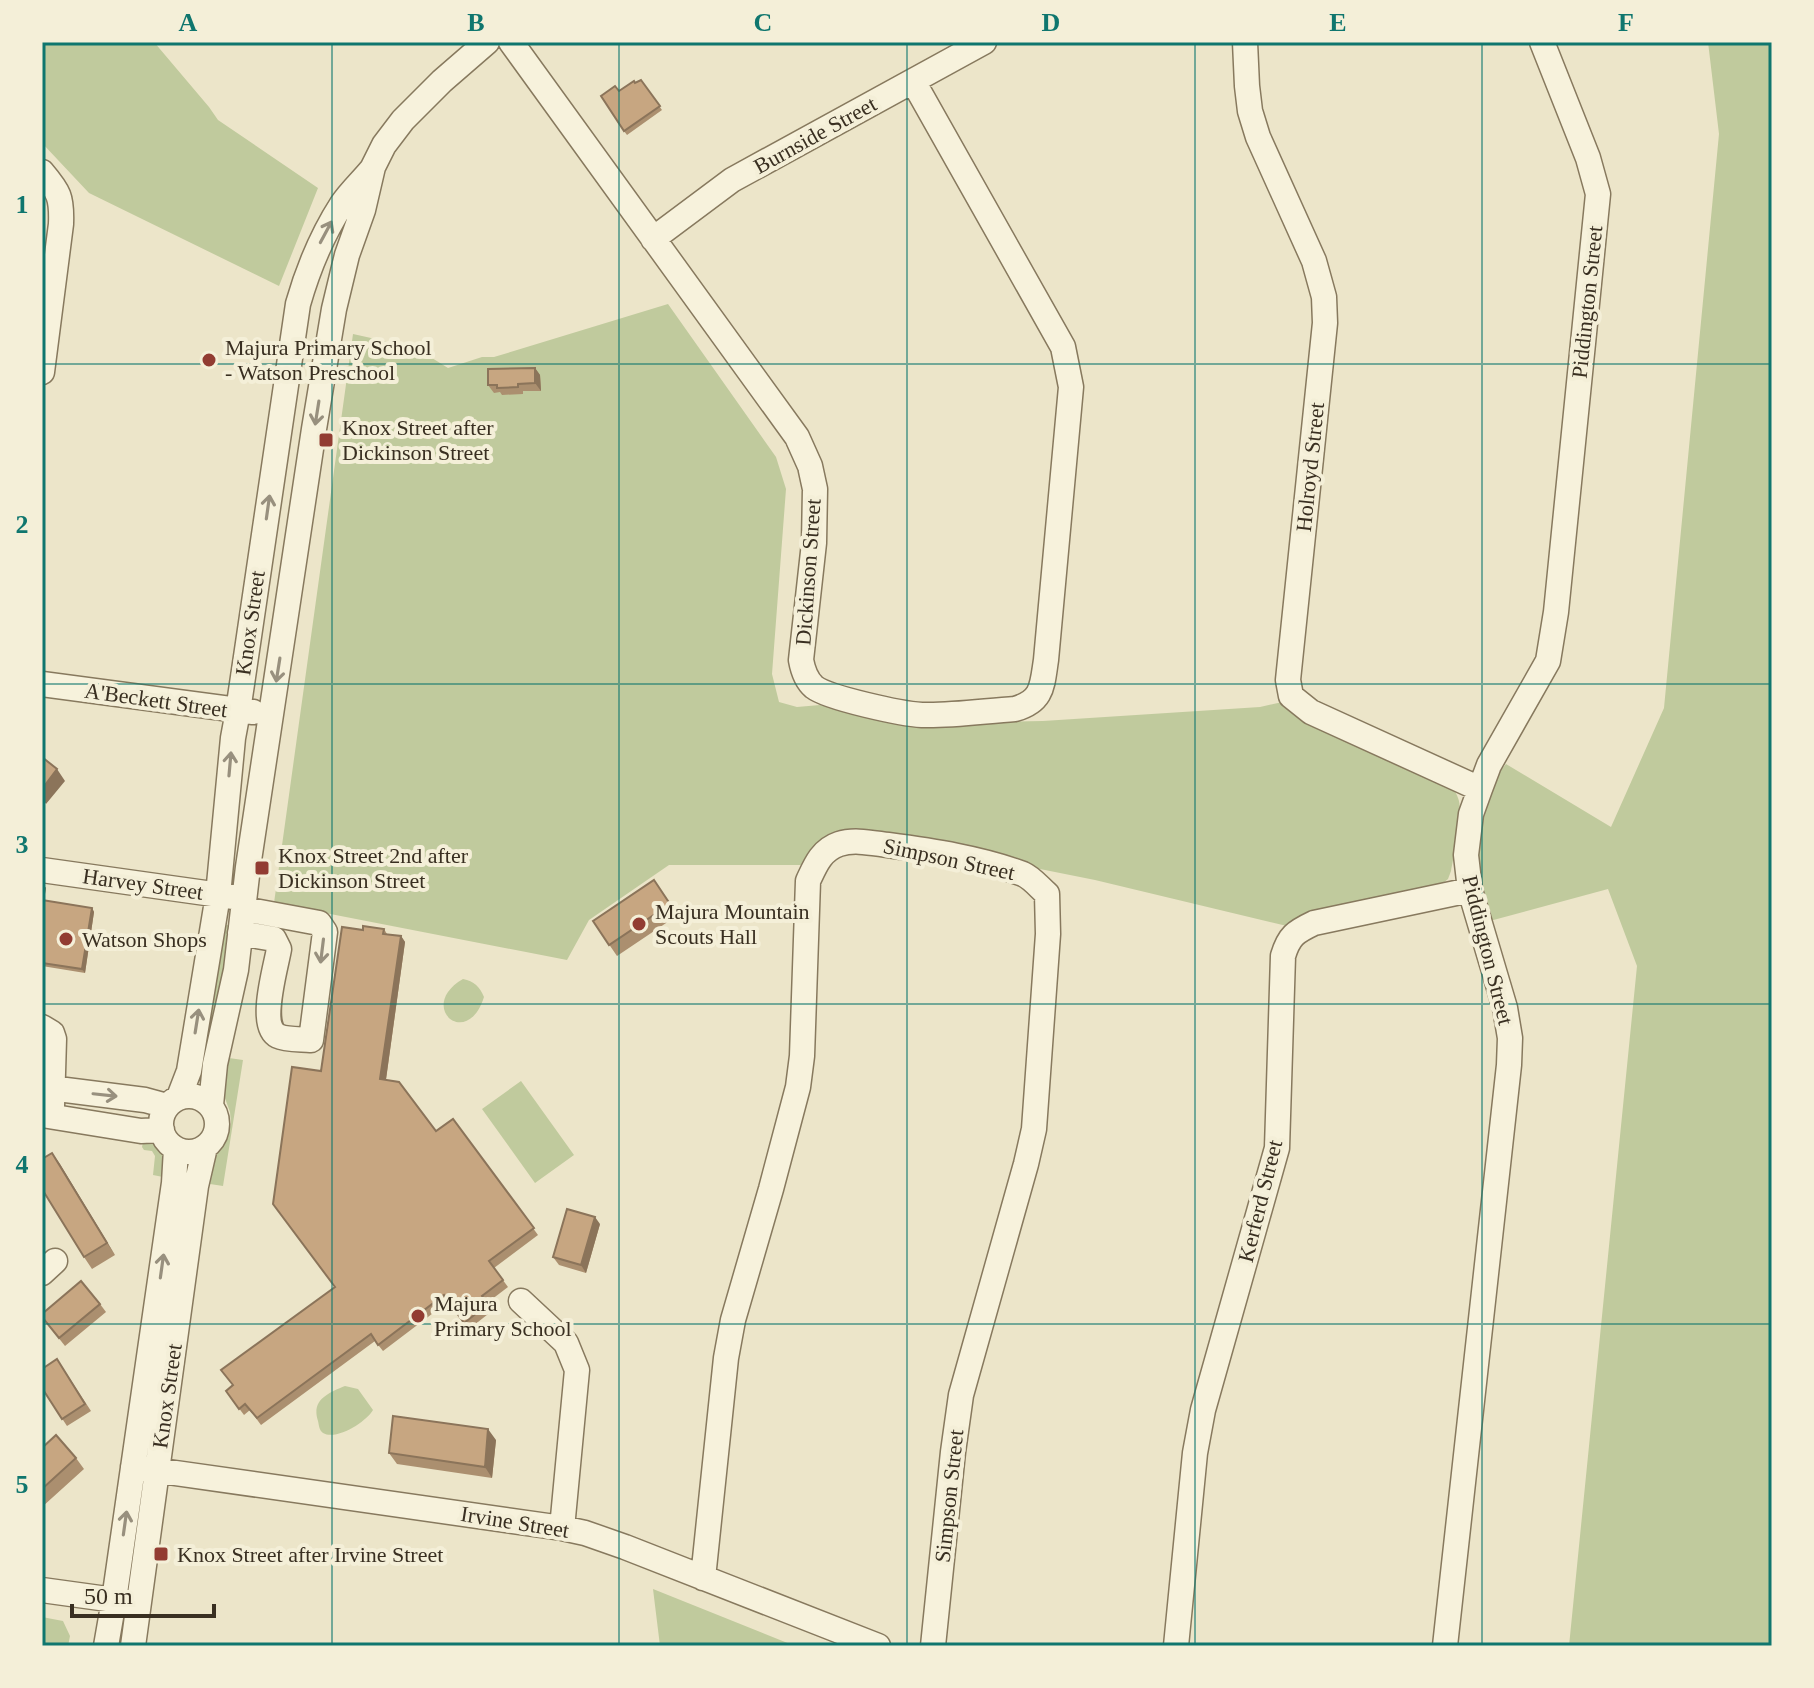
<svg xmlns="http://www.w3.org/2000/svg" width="1814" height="1688" font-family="Georgia,serif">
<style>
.green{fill:#c0ca9d}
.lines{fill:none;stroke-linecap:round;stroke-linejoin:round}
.minor-casing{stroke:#87795e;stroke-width:27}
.minor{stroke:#f7f2dc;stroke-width:24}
.wall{fill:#ab8f6f}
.shaded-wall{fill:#8b745a}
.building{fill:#c7a681;stroke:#8b745a;stroke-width:2}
.oneway{stroke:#98907e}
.grid{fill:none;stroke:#0f766e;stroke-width:2;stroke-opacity:0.55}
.poi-dot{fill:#923c32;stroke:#f4efd8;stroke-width:3}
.labels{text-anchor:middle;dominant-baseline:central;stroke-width:8;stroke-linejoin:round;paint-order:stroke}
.street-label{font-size:22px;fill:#392f21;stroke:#f4efd8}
.poi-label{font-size:22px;fill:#392f21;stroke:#f4efd8;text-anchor:start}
.neatline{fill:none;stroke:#0f766e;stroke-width:3}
.grid-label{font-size:26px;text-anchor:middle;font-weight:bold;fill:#0f766e}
</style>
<rect width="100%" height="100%" fill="#ece5c9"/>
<path class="green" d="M42,42H154L209,107L218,120L318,188L279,286L89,193L42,143Z
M1708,42H1772V1646H1569L1637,966L1608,889L1486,922L1473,869L1488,786L1506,764L1611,827L1664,708L1719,134Z
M668,304L776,457L786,489L772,674L779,702L797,707L820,705L910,723L1043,721L1260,707L1287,701L1298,717L1445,783C1451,787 1456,791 1458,798C1464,812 1454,854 1451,871L1448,879L1442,884L1287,926L1095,880L1025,866L838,834L804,865H669L589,920L567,960L274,903L353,334L416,348L448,368L482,357H494Z
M220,925H231L215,1037L203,1036Z
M463,979C474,981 480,987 484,997C467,1051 416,1006 463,979Z
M222,1057L243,1060L223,1186L210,1184L216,1156L228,1135L231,1123L230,1112L222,1090Z
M521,1081L574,1155L535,1183L482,1109Z
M151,1137C165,1149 168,1160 168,1178L153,1175L155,1156L152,1151L144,1150L142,1147L144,1138Z
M345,1386L358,1389L373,1410C367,1421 337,1441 323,1433C319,1430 319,1425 318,1421C311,1400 328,1393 345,1386Z
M653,1589L795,1646H660Z
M42,1617L63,1621L70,1636L68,1646H42Z"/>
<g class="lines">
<g class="minor-casing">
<path id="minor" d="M511,42L797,437L810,466L815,489L814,543L801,660C803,671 806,680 814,687C828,698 902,714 922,715C951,716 985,711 1015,709C1043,701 1042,686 1046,660L1071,387L1063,347L913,81
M1245,42L1247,86L1250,111L1258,137L1314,261L1324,297L1325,323L1288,680L1291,696L1311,712L1480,789
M42,172C59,192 62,197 61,224L42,372
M653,239L732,180L984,42
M42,684L253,712
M42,870L234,897
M240,933L274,939L279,949C276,967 258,1026 278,1036C286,1040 302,1039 311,1040L325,932L319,923L244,909
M42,1027L52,1033L54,1039L52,1106
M42,1087L145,1100L167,1106
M161 1124a28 28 0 1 1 56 0a28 28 0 1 1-56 0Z
M179,1097L189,1071L218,895L233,738L238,711L298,304C308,269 322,235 342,204C350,192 362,181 371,170
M211,1105L215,1064L236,970L248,867L314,429L334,309L347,255L363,210L373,167L384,145L403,120L442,81L487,42
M42,1115L141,1131L162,1130
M42,1273L55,1261
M521,1301L566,1343L577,1370L562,1528
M133,1467L562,1528L585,1533L625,1547L878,1646
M703,1578L726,1358L733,1320L771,1189L798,1087L802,1056L808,881C815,866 821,850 839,844C854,839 872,843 888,845C933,851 980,858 1023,874C1032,878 1039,887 1047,894L1048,934L1034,1129L1026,1164L961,1395L953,1452L933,1646
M42,1590L129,1602
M106,1646L114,1600L174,1183L176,1149
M133,1646L196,1186L205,1147
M1176,1646L1195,1453L1203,1410L1277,1148L1283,956C1289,936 1295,932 1314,923L1470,890
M1445,1646C1467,1452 1487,1258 1509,1065L1510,1038L1505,1008L1470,890L1466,855L1471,814L1480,789L1489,765L1548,661L1556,612L1598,194L1588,158L1542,42"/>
</g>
<use href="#minor" class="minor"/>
</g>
<path class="wall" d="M641,80L662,110L627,135L624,131L619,91Z
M535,368L540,375L541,391H523V394L502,395L500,392L494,393L488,385Z
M654,880L678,915L617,956L593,921Z
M42,884L46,888L44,901L92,908L94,912L85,973L42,966Z
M384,929L387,934L401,936L405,942L386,1080L436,1131L453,1119L538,1235L494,1268L508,1287L487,1303L492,1311L469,1329L449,1301L383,1351L375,1341L261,1425L250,1410L244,1415L226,1391L335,1287L321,1071Z
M52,1153L115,1255L92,1269L84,1257Z
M600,1224L586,1273L559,1265L553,1257Z
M100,1304L106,1312L65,1346L42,1317Z
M57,1359L91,1411L67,1426L42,1388Z
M496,1440L492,1478L397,1464L389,1453Z
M42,1448L76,1458L84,1469L42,1507Z"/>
<path class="shaded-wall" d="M535,368L540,375L541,391L535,383Z
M57,769L65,781L46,804L42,798V789Z
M43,884L46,888L43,904L42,902Z
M92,908L94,912L85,973L82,969Z
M401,936L405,942L385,1086L380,1079Z
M52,1153L60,1164L115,1255L107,1243Z
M595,1217L600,1224L586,1273L581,1265Z
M488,1429L496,1440L492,1478L485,1467Z"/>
<path class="building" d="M641,80L660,106L624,131L601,96L615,86L619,91L634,81L635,83Z
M535,368V383L518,384V387L497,388V385H488V369Z
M42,757L57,769L42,789Z
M654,880L670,904L609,945L593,921Z
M42,900L92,908L82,969L42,963Z
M363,926L384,929L383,934L401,936L380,1079L399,1082L436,1131L453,1119L534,1228L489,1261L503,1280L482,1296L488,1304L464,1323L444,1295L378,1345L371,1334L257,1418L245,1404L239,1409L226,1391L233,1385L221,1370L335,1287L273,1204L292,1067L321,1071L342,927L363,930Z
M52,1153L107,1243L84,1257L42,1189V1159Z
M567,1209L595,1217L581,1265L553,1257Z
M81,1281L100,1304L59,1338L42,1317V1314Z
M57,1359L85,1404L62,1419L42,1388V1369Z
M393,1416L488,1429L485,1467L389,1453Z
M56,1435L76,1458L42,1489V1448Z"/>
<defs><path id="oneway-shaft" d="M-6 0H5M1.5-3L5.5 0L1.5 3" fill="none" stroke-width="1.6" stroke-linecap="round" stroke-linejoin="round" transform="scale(2)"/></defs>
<g class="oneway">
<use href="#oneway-shaft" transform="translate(326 232) rotate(-62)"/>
<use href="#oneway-shaft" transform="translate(317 413) rotate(99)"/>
<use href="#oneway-shaft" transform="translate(268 507) rotate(-82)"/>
<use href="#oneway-shaft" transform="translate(278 670) rotate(99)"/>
<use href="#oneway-shaft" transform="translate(230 764) rotate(-85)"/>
<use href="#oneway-shaft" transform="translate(322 951) rotate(97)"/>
<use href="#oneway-shaft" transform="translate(197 1021) rotate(-81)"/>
<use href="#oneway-shaft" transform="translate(105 1095) rotate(6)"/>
<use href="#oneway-shaft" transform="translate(162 1266) rotate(-82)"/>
<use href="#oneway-shaft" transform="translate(125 1523) rotate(-82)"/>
</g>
<path class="grid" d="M332,42V1646M619,42V1646M907,42V1646M1195,42V1646M1482,42V1646M42,364H1772M42,684H1772M42,1004H1772M42,1324H1772"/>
<g class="poi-dot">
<circle cx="209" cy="360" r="8"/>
<rect x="318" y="432" width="16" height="16" rx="4"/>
<rect x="254" y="860" width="16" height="16" rx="4"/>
<circle cx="639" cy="924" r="8"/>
<circle cx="66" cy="939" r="8"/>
<circle cx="418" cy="1316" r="8"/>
<rect x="153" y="1546" width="16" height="16" rx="4"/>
</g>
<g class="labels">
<g class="street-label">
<text transform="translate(815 135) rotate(-29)">Burnside Street</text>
<text transform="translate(1587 302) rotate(-84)">Piddington Street</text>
<text transform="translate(1310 467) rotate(-84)">Holroyd Street</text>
<text transform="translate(808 572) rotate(-86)">Dickinson Street</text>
<text transform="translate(250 623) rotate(-82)">Knox Street</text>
<text transform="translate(156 700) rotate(8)">A'Beckett Street</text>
<text transform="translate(949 859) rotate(12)">Simpson Street</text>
<text transform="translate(143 884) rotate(8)">Harvey Street</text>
<text transform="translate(1488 950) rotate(76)">Piddington Street</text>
<text transform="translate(1260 1201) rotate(-76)">Kerferd Street</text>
<text transform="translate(167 1396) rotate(-82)">Knox Street</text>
<text transform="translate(949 1496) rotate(-84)">Simpson Street</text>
<text transform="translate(515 1522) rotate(9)">Irvine Street</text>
</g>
<g class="poi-label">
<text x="225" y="347">Majura Primary School<tspan x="225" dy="25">- Watson Preschool</tspan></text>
<text x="342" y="427">Knox Street after<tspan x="342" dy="25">Dickinson Street</tspan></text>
<text x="278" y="855">Knox Street 2nd after<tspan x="278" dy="25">Dickinson Street</tspan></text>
<text x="655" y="911">Majura Mountain<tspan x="655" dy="25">Scouts Hall</tspan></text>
<text x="82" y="939">Watson Shops</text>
<text x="434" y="1303">Majura<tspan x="434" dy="25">Primary School</tspan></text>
<text x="177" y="1554">Knox Street after Irvine Street</text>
</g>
</g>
<rect width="1814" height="1688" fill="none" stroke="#f4efd8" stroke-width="88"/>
<path d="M72 1604v12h142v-12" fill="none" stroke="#392f21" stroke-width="4"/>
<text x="84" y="1604" font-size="24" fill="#392f21" stroke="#f4efd8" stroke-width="6" paint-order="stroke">50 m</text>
<rect x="44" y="44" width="1726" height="1600" class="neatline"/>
<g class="grid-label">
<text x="188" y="31">A</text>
<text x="476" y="31">B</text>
<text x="763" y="31">C</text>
<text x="1051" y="31">D</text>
<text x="1338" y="31">E</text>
<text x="1626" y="31">F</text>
<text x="22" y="213">1</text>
<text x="22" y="533">2</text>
<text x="22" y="853">3</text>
<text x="22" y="1173">4</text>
<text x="22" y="1493">5</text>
</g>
</svg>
